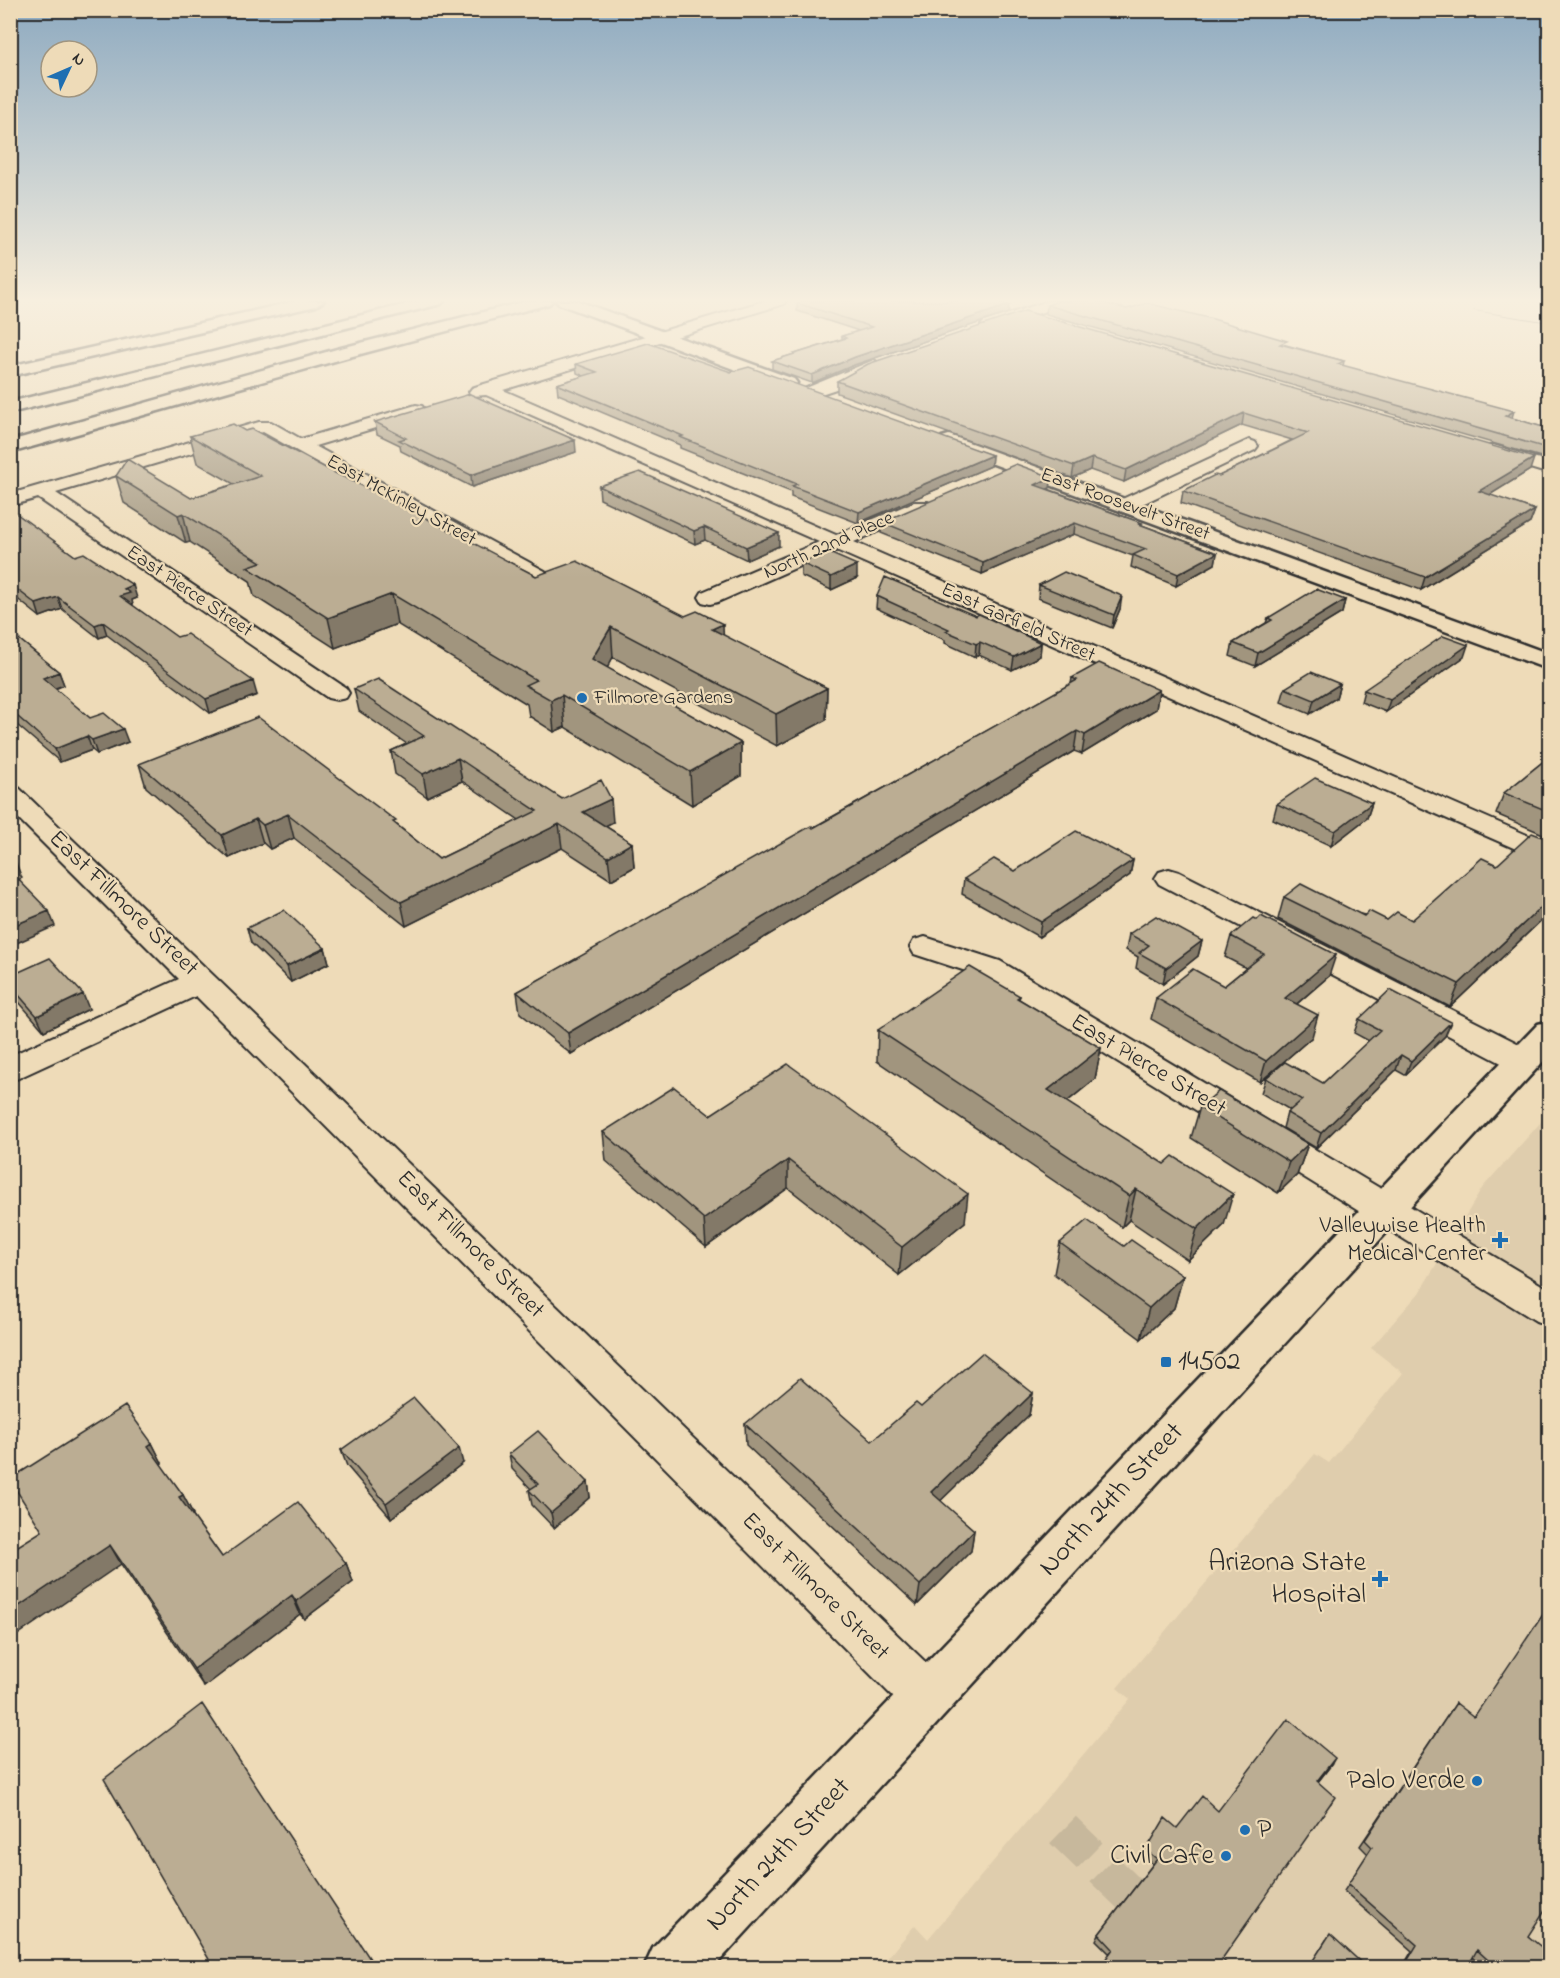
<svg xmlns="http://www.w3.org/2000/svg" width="1560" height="1978" font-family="'Indie Flower',sans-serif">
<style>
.built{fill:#dfcdad}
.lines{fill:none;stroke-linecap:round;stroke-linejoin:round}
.pedestrian-tunnel{stroke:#c7b89c;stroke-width:37;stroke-dasharray:37 19;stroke-linecap:butt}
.minor-casing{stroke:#2b2b2b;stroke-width:4}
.tertiary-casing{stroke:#2b2b2b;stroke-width:5}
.secondary-casing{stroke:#2b2b2b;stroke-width:5}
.motorway-casing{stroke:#2b2b2b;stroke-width:5}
.minor{fill:#eedbb8;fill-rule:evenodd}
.tertiary{fill:#eedbb8;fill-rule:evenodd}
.secondary{fill:#eedbb8;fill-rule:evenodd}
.motorway{fill:#eedbb8;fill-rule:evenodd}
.motorway-bridge-casing{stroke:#2b2b2b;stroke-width:20;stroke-linecap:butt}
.motorway-bridge{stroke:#eedbb8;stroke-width:18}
.wall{fill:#a1957e;stroke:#2b2b2b;stroke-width:1.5}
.shaded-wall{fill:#837967;stroke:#2b2b2b;stroke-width:1.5}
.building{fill:#bbad93;stroke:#2b2b2b;stroke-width:1.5}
.poi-dot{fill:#1f6fb2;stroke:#eedbb8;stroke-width:2}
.labels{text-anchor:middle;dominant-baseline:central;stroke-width:4.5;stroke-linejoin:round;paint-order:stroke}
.far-street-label{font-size:20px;fill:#2b2b2b;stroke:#eedbb8}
.far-poi-label{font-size:20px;fill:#2b2b2b;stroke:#eedbb8;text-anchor:start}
.street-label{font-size:24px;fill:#2b2b2b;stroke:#eedbb8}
.poi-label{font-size:24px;fill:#2b2b2b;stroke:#eedbb8;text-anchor:end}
.near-poi-label{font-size:28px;fill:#2b2b2b;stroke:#eedbb8;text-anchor:end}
.near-street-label{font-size:28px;fill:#2b2b2b;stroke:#eedbb8}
</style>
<rect width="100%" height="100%" fill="#eedbb8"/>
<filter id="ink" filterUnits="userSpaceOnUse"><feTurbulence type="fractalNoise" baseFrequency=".0167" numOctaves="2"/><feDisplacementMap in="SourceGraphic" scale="12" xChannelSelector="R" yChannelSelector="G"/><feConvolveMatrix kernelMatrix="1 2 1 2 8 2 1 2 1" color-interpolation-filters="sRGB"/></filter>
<g filter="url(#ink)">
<path class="built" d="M1549,1113V1967L879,1968L915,1925L928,1939L1130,1699L1117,1688L1315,1454L1329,1463L1403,1373L1371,1348L1419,1293L1483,1187Z"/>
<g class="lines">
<path class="pedestrian-tunnel" d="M1063,1830L1152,1916"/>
<g class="minor-casing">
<path id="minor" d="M764,301H786L784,304L503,390L836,535L914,502H928L931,506L928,510L854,542L1550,845V864L836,550L718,602L710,604L702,602L699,597L702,592L819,542L486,395L472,396L469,392L472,388L481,385Z
M1048,301H1069L1067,304L994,328L989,330L981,325L984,322Z
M874,360L882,365L880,368L848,385L812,397L806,396L803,392L806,388Z
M416,405L422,406L425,410L422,414L315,446L545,571L548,576L545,581L537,582L529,581L263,432L56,493L346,688L349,693L346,698L337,700L328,698L38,498L10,506V494L259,422H271L301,439Z
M1249,440L1255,442L1258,446L1255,450L1132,509H1118L1115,505L1118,501Z
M1493,445L1550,462V474L1486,455L1484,451L1486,447Z
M10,786L19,788L944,1680L951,1697L944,1714L927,1721L910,1714L196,996L10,1082V1056L179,979L10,810Z
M1169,869L1179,872L1535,1052L1540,1060L1535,1068L1523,1071L1511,1068L1159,884L1155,878L1159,872Z
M925,937L1000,961L1550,1290V1326L1536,1321L978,975L914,954L910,947L914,940Z"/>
</g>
<g class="tertiary-casing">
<path id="tertiary" d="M556,301H578L794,379L797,383L794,387H782L559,304Z
M949,435L1550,654V670L942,445L939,441L942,437Z"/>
</g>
<g class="secondary-casing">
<path id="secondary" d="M1550,1021V1054L713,1968H644L653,1948L1538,1024Z"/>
</g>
<g class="motorway-casing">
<path id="motorway" d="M297,301H324L316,306L10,376V366Z
M419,301H444L441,304L10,413V402Z
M527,301H552L549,304L349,357L10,453V441L337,349Z"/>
</g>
<use href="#minor" class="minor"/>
<use href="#tertiary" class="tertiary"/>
<use href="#secondary" class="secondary"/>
<use href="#motorway" class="motorway"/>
<g class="motorway-bridge-casing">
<path id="motorway-bridge" d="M1475,301L1550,313"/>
</g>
<use href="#motorway-bridge" class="motorway-bridge"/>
</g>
<path class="wall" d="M797,303L1008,313L854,365L812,383L772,369V361L842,339V336L859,331L797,311Z
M1047,305L1127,309L1286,345L1344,361L1343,366L1512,418L1550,429V459H1548L1046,314Z
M1025,311L1530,470L1489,495L1535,510L1530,523L1421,590L1181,503L1183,491L1219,476L1292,440L1242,425L1124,482L1090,470L1072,478L837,393V381Z
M576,364L731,372L992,455L991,466L858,523L791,497V492L680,448V445L558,394L557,384L584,376L577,373Z
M375,422L576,452L472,487L401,451L400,445L377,434Z
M245,431L335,473L536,576L724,636L827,688L826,720L777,746L613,657L607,668L741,743V776L692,805L565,727L554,732L529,716L527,704L397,624L335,648L254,596L250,581L190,542L186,543L124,503L116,476L191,498L234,484L197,463L190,436Z
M599,486L779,546L747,560L705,540L695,544L600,499Z
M1050,488L1048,489L1142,523V525L1217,553L1215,564L1176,586L1131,567L1133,556L1074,534L982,574L881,533L882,522Z
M10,509L75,556L137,598L132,600L133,606L257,695L210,713L107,635L99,638L62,609L40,617L10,593Z
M801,563L857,578L831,590L801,576Z
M1039,585L1120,609L1112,628L1038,598Z
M877,596L1041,643L1040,656L1012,670L979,655L975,657L945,643V640L876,608Z
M1345,600L1342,613L1255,666L1230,656L1233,643L1266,623L1268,618Z
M10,632L59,672L64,685L55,689L90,718L128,742L97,754L92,750L60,762L10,719Z
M1464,657L1386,712L1361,702L1364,690Z
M1072,678L1159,690L1156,709L1082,754L1074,751L571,1054L520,1013L517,992L1071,684Z
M1340,684L1336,698L1310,714L1281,702L1285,688Z
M354,689L562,799L613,822L605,826L632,843L634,867L611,880L562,848L406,926L294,838L270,849L263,843L229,858L146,787L139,764L397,825L439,859L519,820L462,781L427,797L395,774L391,751L407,744L359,711Z
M1550,756V912L1450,1007L1278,919L1284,897L1387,920H1412L1497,865L1542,837L1543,834L1496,814L1504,793Z
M1372,803L1367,818L1331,846L1273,819L1277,804Z
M1133,860L1130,875L1039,937L962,894L964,879Z
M247,928L325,948L329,963L291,982L251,943Z
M1129,934L1202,941L1198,956L1163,984L1136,968L1138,957L1126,950Z
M1231,936L1329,976L1297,1004L1312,1037L1260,1082L1151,1019L1156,998L1224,986L1246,968L1225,957Z
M10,976L89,1009L44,1031L12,994L10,992Z
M1020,996L1019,999L1101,1048L1095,1079L1067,1102L1224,1225L1188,1260L1129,1220L1122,1227L877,1061L878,1030Z
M1359,1019L1445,1036L1405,1075L1396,1070L1316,1148L1283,1128L1287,1113L1290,1110L1261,1093L1266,1078L1323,1083L1369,1041L1354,1033Z
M1200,1107L1308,1144L1297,1175L1278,1193L1191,1138Z
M710,1115L965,1222L899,1275L788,1188L706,1247L606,1161L603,1132Z
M1060,1243L1124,1246L1183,1276L1174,1308L1141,1339L1054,1274Z
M1033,1393L1029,1415L940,1501L974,1530L971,1551L917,1605L746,1445L745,1424L872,1441L921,1407Z
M152,1443L162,1463L160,1464L183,1495L193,1514L192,1515L222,1557L346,1563L353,1582L304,1619L300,1614L204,1687L121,1564L42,1531Z
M341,1450L463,1463L391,1518L347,1466Z
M509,1454L588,1482L590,1497L554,1528L532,1505L529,1490L531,1489L512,1469Z
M1456,1703L1528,1936L1550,1968H1484L1473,1957L1467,1968H1402L1412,1951L1344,1891L1368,1854L1360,1846Z
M1331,1765L1318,1782L1331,1803L1109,1953L1096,1940L1099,1934L1153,1864L1144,1856L1146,1850L1177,1828Z
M1326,1940L1367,1968H1309Z"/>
<path class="shaded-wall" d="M1009,305L1008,313L854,365L812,383V375L855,357Z
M1514,411L1511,421L1505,416Z
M1244,413L1242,425L1124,482L1126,470Z
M575,440L576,452L472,487L471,475Z
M992,455L991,466L858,523L859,512Z
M1092,458L1090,470L1072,478L1074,466Z
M1534,458L1530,470L1475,504L1479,491Z
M1052,477L1050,488L1034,495L1035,485Z
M1535,510L1530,523L1421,590L1425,577Z
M183,513L190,542L186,543L178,515Z
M1075,523L1074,534L982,574L983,563Z
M704,527L705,540L695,544L694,531Z
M779,533V546L747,560L746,547Z
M1217,553L1215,564L1176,586L1178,574Z
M857,565V578L831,590V577Z
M133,585L137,598L132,600L133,606L120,596L124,589Z
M392,594L397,624L335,648L328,618Z
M1122,596L1120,609L1112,628L1114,615Z
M58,597L62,609L40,617L36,604Z
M1345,600L1342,613L1255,666L1258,653Z
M103,622L107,635L99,638L95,625Z
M723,624L724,655L712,629Z
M611,627L613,657L595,691L592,659Z
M980,642L979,655L975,657L976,644Z
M1041,643L1040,656L1012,670L1014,657Z
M1468,645L1464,657L1386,712L1390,700Z
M59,672L64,685L47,691L43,678Z
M253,681L257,695L210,713L206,699Z
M1340,684L1336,698L1310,714L1314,700Z
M827,688L826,720L777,746L776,714Z
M1159,690L1156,709L1082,754L1085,735Z
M562,695L565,727L554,732L551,700Z
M123,729L128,742L97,754L92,740Z
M1077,731L1074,751L571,1054L568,1033Z
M87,736L92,750L60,762L55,749Z
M741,743V776L692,805L690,772Z
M458,758L462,781L427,797L423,774Z
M611,799L613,822L585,836L583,812Z
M1372,803L1367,818L1331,846L1335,831Z
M288,814L294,838L270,849L263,825Z
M256,819L263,843L229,858L222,835Z
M559,824L562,848L406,926L401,902Z
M632,843L634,867L611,880L608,857Z
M1133,860L1130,875L1039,937L1041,922Z
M16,863L22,878L13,882L10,876V865Z
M1550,899V912L1450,1007L1459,984Z
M49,911L55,926L10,946V927Z
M1202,941L1198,956L1163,984L1166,968Z
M325,948L329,963L291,982L287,966Z
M1336,955L1329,976L1279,1019L1285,998Z
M83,994L89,1009L44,1031L37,1016Z
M1318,1015L1312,1037L1260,1082L1266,1061Z
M1451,1022L1445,1036L1405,1075L1411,1061Z
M1101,1048L1095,1079L1043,1121L1048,1090Z
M1401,1055L1396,1070L1316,1148L1321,1133Z
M1308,1144L1297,1175L1278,1193L1289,1162Z
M788,1160V1188L706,1247L704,1219Z
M1136,1189L1129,1220L1122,1227L1129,1196Z
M968,1194L965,1222L899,1275L902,1247Z
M1233,1194L1224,1225L1188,1260L1197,1229Z
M1183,1276L1174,1308L1141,1339L1149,1308Z
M1033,1393L1029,1415L928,1513L931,1492Z
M152,1443L162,1463L157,1466L148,1446Z
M459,1448L463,1463L391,1518L386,1503Z
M588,1482L590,1497L554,1528L551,1513Z
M183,1495L193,1514L189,1517L179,1497Z
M974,1530L971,1551L917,1605L920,1585Z
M110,1545L121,1564L10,1640V1612Z
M346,1563L353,1582L304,1619L296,1601Z
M292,1595L300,1614L204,1687L194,1669Z
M1335,1758L1331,1765L1313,1788L1317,1781Z"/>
<path class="building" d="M804,301H994L1009,305L855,357L812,375L772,361L846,338L842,336L872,327L797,303Z
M1059,301H1095L1127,309L1147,303L1213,319L1287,341L1280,344L1344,361L1338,364L1514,411L1505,416L1550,429V449L1047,305Z
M1025,311L1534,458L1479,491L1535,510L1425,577L1183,491L1215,475L1219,476L1308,433L1244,413L1126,470L1092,458L1074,466L837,381L868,364Z
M648,343L731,372L749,367L992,455L859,512L792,486L797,484L680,437L683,436L557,384L597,372L576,364Z
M470,394L575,440L471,475L399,440L406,438L375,422Z
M233,424L245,431L252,429L335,473L386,497L536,576L577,561L685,616L697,611L723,624L712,629L827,688L776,714L611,627L592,659L741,743L690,772L562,695L551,700L525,685L536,680L392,594L328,618L247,567L261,562L183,513L178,515L116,476L127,459L191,498L261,476L190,436Z
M1016,464L1052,477L1035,485L1142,523L1139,524L1217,553L1178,574L1133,555L1146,549L1075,523L983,563L882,522Z
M640,472L779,533L746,547L704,527L694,531L599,486Z
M10,509L75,556L84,553L133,585L124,589L130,593L120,596L177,637L187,634L253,681L206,699L103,622L95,625L58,597L36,604L10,584Z
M827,552L857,565L831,577L801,563Z
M1064,572L1122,596L1114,615L1039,585Z
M885,577L976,616L979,614L1041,643L1014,657L980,642L976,644L946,631L949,629L877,596Z
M1316,589L1345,600L1258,653L1233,643L1272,620L1268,618Z
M10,632L59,672L43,678L90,718L104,713L123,729L92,740L87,736L55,749L10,710Z
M1443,636L1468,645L1390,700L1364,690Z
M1099,663L1159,690L1085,735L1077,731L568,1033L517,992L811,826L813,828L1077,680L1072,678Z
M1311,672L1340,684L1314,700L1285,688Z
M378,679L562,799L601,780L611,799L583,812L632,843L608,857L559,824L401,902L288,814L263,825L256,819L222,835L139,764L258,717L396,821L393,822L439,859L537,811L458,758L423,774L391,751L424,736L354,689Z
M1550,756V812L1504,793Z
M1315,778L1372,803L1335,831L1277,804Z
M1076,831L1133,860L1041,922L964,879L994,859L1015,871Z
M1532,833L1550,840V899L1459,984L1284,897L1301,884L1364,916L1369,911L1387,920L1397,912L1412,920L1482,858L1497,865Z
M10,858L16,863L10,865Z
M10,871L49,911L10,927Z
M284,910L325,948L287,966L247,928Z
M1156,916L1202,941L1166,968L1139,953L1149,945L1129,934Z
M1261,916L1336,955L1285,998L1318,1015L1266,1061L1156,998L1193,969L1224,986L1264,954L1231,936L1253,918L1257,920Z
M50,958L83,994L37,1016L10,985V976Z
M970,967L1020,996L1017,998L1101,1048L1048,1090L1164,1164L1173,1156L1233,1194L1197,1229L1136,1189L1129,1196L878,1030Z
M1390,990L1451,1022L1411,1061L1401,1055L1321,1133L1287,1113L1302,1100L1266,1078L1285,1062L1323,1083L1380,1030L1359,1019Z
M788,1064L968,1194L902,1247L788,1160L704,1219L603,1132L674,1087L710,1115Z
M1219,1091L1308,1144L1289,1162L1200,1107Z
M1087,1220L1124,1246L1131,1240L1183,1276L1149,1308L1060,1243Z
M982,1353L1033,1393L931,1492L974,1530L920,1585L745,1424L800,1378L872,1441L916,1403L921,1407Z
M414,1398L459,1448L386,1503L341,1450Z
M125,1406L152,1443L148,1446L183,1495L179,1497L222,1557L298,1502L346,1563L296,1601L292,1595L194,1669L110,1545L10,1612V1551L42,1531L10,1480V1479Z
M538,1431L588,1482L551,1513L529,1490L538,1484L509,1454Z
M1550,1604V1902L1528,1936L1550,1954V1968H1497L1477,1950L1467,1968H1403L1417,1945L1348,1884L1372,1847L1365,1840L1456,1703L1474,1717Z
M202,1704L376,1968H214L104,1779Z
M1288,1719L1335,1758L1317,1781L1335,1797L1222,1959L1231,1968H1099L1113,1949L1099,1934L1157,1859L1146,1850L1165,1818L1177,1828L1202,1796L1218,1811Z
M1330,1934L1367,1968H1318L1312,1962Z"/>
</g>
<linearGradient id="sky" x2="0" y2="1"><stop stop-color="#8eaac0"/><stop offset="0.52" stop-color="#f7efdf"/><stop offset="1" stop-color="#f7efdf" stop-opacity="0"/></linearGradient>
<rect width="1560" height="578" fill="url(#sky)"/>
<g class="poi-dot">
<circle cx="582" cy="698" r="6"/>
<path d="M1497 1231h6v6h6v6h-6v6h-6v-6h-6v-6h6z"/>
<rect x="1160" y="1356" width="12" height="12" rx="3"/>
<path d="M1377 1570h6v6h6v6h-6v6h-6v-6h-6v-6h6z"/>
<circle cx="1477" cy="1781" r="6"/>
<circle cx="1245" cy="1830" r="6"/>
<circle cx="1226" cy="1856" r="6"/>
</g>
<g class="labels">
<g class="far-street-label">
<text transform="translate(401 501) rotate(29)">East McKinley Street</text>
<text transform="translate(1125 505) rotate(20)">East Roosevelt Street</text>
<text transform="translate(829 546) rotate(-24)">North 22nd Place</text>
<text transform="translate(189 592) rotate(34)">East Pierce Street</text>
<text transform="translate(1018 623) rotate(24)">East Garfield Street</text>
</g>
<g class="far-poi-label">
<text x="594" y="698">Fillmore Gardens</text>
</g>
<g class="street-label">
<text transform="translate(123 904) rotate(44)">East Fillmore Street</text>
<text transform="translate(1148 1066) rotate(31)">East Pierce Street</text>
<text transform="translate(470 1245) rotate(45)">East Fillmore Street</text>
<text transform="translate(815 1587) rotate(45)">East Fillmore Street</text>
</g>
<g class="poi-label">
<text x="1486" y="1226">Valleywise Health<tspan x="1486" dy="28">Medical Center</tspan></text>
</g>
<g class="near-poi-label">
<text x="1178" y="1362" text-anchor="start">14502</text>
<text x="1366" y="1563">Arizona State<tspan x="1366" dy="32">Hospital</tspan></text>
<text x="1465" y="1781">Palo Verde</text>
<text x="1257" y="1830" text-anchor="start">P</text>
<text x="1214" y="1856">Civil Cafe</text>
</g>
<g class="near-street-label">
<text transform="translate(1112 1500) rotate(-47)">North 24th Street</text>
<text transform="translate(779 1855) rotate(-47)">North 24th Street</text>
</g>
</g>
<rect width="1560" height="1978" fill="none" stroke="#eedbb8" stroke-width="36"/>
<rect x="18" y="18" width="1524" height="1942" fill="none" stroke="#2b2b2b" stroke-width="2" filter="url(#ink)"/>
<g transform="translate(69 69) rotate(46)"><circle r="28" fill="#eedbb8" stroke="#a09580" stroke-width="1.5"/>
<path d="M0-4.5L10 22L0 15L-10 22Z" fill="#1f6fb2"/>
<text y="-9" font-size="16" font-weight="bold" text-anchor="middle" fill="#2b2b2b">N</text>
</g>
</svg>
